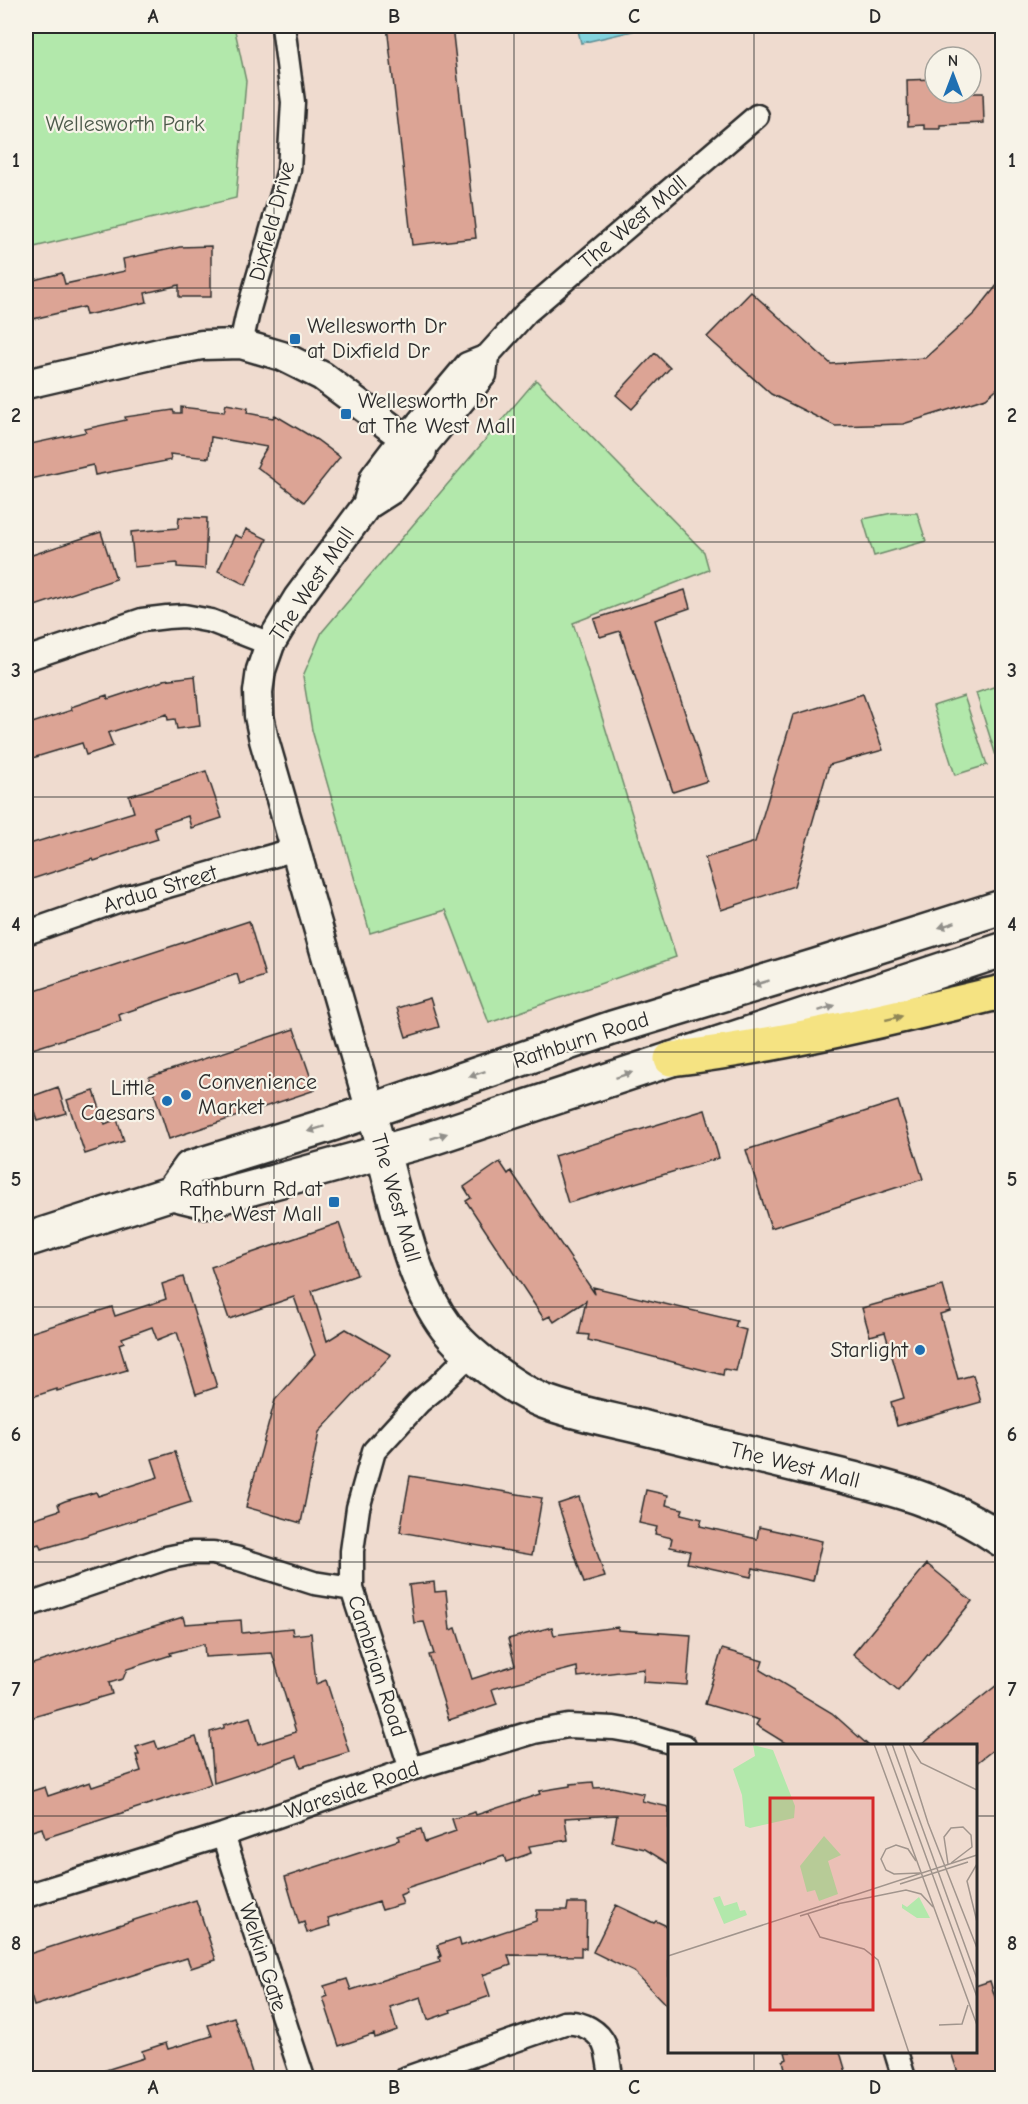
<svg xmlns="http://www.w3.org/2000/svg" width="1028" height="2104" font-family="'Comic Neue',sans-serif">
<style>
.green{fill:#b2e8ab;stroke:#6e8a6b;stroke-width:1.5}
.water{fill:#84d4de;stroke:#609096;stroke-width:1.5}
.building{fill:#dca495;stroke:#2b2b2b;stroke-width:1.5}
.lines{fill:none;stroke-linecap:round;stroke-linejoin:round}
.minor-casing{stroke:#2b2b2b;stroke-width:27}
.tertiary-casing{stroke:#2b2b2b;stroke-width:33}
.secondary-casing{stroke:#2b2b2b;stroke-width:38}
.motorway-casing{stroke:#2b2b2b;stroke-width:38}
.minor{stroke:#f7f3e8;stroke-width:22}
.tertiary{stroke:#f7f3e8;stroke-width:28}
.secondary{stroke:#f7f3e8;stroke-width:33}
.motorway{stroke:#f5e382;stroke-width:33}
.oneway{fill:#918f8a}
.oneway2{fill:#908756}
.grid{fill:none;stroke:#2b2b2b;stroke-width:1.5;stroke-opacity:0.55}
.poi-dot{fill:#1f6fb2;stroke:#f7f3e8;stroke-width:2}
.labels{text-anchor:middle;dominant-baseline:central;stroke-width:4.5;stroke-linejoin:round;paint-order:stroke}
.park-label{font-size:22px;fill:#4d5a4b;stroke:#f7f3e8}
.street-label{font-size:22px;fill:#2b2b2b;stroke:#f7f3e8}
.poi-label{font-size:22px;fill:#2b2b2b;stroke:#f7f3e8;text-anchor:start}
.inset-road{fill:none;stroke:#a1958d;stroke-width:1.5}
.view{fill:#d62828;fill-opacity:0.15;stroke:#d62828;stroke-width:3}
.inset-edge{fill:none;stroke:#2b2b2b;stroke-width:3}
.neatline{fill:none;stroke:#2b2b2b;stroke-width:2}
.grid-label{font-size:20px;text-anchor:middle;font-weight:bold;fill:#2b2b2b}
</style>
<rect width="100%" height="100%" fill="#efdbcf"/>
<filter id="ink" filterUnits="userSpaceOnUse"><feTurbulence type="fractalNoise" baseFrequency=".0167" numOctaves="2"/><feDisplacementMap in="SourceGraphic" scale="12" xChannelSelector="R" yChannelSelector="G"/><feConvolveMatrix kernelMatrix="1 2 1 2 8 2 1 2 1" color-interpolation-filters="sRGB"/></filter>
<g filter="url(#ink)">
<path class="green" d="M26,26H234L246,81L236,198L26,249Z
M536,380L704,552L709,570L573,623L676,957L489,1023L446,910L370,933L312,730L303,676L322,632Z
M892,513H917L926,541L874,556L863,519Z
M1002,684V761L998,762L976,693Z
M964,696L987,765L955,775L933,706Z"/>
<path class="water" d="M577,26H632L633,31L581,43Z"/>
<path class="building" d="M387,26H452L476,238L412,245Z
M935,79V93H983L984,123L940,125V129H924V125L908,126L907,80Z
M211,246V297H179V285L145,293L147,302L86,315L84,307L33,319L26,282L62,273L65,284L125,271L123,259L180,247Z
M1002,279V384L986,398L903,424L835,426L771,394L707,337L751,292L831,364L925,358L975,313Z
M655,353L670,368L632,409L616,395Z
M226,404L248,408L247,413L273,418L275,415L317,440L340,457L304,502L257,467L259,463L258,462L267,447L211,437L209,458L170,454L171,460L95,475L93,465L26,480V445L86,432L85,429L126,420L125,417L173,410L174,413H181V407L224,412Z
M179,517L207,518L205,569L177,567V563L134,567L131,532L178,528Z
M246,529L267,539L246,585L218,571L235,535L242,538Z
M101,532L116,579L26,609V557Z
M685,590L690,608L655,620L707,781L673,792L620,631L600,637L594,619Z
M195,676L200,726L177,729L175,719L168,720L167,714L108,733L113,746L86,755L82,743L26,760V725L72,710L71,707L107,695L108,699L163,681V680Z
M863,694L883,750L829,765L794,886L721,910L705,858L755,842L793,715Z
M206,771L222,818L191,828L188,816L154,827L158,839L130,848V849L94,861L93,859L26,881V845L134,812L129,796Z
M249,921L265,976L240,984L237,974L121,1014L119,1015L121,1021L26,1051V994Z
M430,998L439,1027L406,1037L397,1008Z
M294,1029L315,1090L169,1139L149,1077Z
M58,1087L66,1113L38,1121L30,1097Z
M94,1091L105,1124L117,1119L124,1141L85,1154L67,1100Z
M898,1101L923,1179L771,1228L746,1150Z
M705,1110L719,1158L568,1203L554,1156Z
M500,1162L508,1174L511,1171L595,1294L593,1287L737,1321L735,1327L746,1330L736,1371L724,1369L723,1375L588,1340L589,1335L579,1334L586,1301L554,1322L550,1316L544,1319L466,1201L471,1198L464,1187Z
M339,1223L357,1275L312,1291L327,1341L346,1329L391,1355L319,1432L301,1523L246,1507L275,1400L315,1355L294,1297L229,1319L211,1267Z
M183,1277L217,1387L196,1394L177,1332L157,1340L152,1327L122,1338L124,1342L119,1344L127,1370L57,1391V1389L26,1399V1334L112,1307L115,1316L166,1299L162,1284Z
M943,1286L950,1311L940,1314L958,1379L973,1375L981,1402L897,1426L891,1402L904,1398L885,1332L870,1336L862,1308Z
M175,1452L191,1502L69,1541L41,1549L39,1544L26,1548V1521L60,1510L58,1504L65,1501L96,1492L98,1496L158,1477L152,1459Z
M410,1476L542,1498L532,1555L400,1532Z
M646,1490L668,1495L666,1505L683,1509L681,1514L702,1519L700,1526L757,1539L759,1527L822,1541L813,1581L753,1568L751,1577L687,1563L690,1551L670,1547L672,1538L655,1534L657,1527L639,1523Z
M579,1497L605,1577L584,1583L558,1504Z
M927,1564L972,1601L898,1691L853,1654Z
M434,1582L435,1592L446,1591L450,1630L456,1628L472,1679L515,1665L508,1639L552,1627L554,1635L618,1627V1630L691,1635L687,1685L643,1682L644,1669L578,1677L577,1667L492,1689L497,1704L449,1720L429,1655L434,1654L424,1622L414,1623L409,1585Z
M183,1617L185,1624L241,1620L242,1633L292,1628L293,1635L311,1633L316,1684L326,1680L349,1752L301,1767L297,1756L214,1783L210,1732L224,1728V1725L250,1717L258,1744L296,1732L272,1653L205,1657L204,1644L170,1653L171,1655L127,1669L123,1679L109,1683L112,1694L30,1718L26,1704V1666Z
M722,1649L763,1661L760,1670L832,1713L869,1746H790L756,1725L759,1720L705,1704Z
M1002,1681V1743L975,1764V1746H920Z
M196,1737L211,1784L45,1838L42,1828L26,1833V1793L45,1787L48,1796L90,1782L92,1787L141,1771L136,1755H139L136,1747L155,1741L158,1749Z
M593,1782L594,1788L612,1787L644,1794L642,1801L669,1807V1864L645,1849L612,1842L617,1815L565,1818L568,1840L529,1846L531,1853L506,1862L504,1856L406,1888L407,1892L400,1895L403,1904L382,1910L379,1902L328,1918L330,1926L307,1933L304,1922L299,1924L285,1877L399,1840L398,1836L421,1829L425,1842L456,1831L452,1819L475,1812L476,1815L540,1794L539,1791L570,1786V1784Z
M196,1900L216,1960L191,1968L187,1958L34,2006L26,1979V1955Z
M568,1903H587L586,1949L581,1947V1956L508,1955L511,1965L483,1975L490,1996L450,2010L451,2012L428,2020L421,1997L390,2007L397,2030L375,2038L374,2034L339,2046L323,1998L328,1996L324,1986L347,1979L351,1990L440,1962L439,1957L441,1956L437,1945L459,1938L461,1946L536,1921L537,1910H567Z
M616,1905L654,1923L656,1921L669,1927V2008L634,1972L593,1952Z
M990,1981L1002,2020V2079H960L951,2052H975V1986Z
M234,2017L254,2079H91L90,2075L144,2058L142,2051L166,2043L168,2049L212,2036L208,2025Z
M785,2052H840L848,2079H788L783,2061L787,2059Z"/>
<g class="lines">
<g class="minor-casing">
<path id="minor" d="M241,344L248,312L289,170L293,102L283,26
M404,439L467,364L487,356L526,313L757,116
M422,451L485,375L487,356
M26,659L142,620L167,617L184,616L211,621L270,644
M26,933L126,898L296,849
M26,1606L166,1558L191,1553H213L239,1559L314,1583L352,1589
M411,1769L352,1589V1551L358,1508L374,1451L419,1402L436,1388L471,1353
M223,1835L303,2078
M26,1896L223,1835L411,1769L534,1732L568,1726L614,1728L637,1732L684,1746
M896,2052L904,2078
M407,2078L564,2023C581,2021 601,2031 606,2049C609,2059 609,2069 612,2078"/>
</g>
<g class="tertiary-casing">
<path id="tertiary" d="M26,384L164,352L202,345L241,344L282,356L322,376L422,451L392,489L367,505
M383,1153L264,740L259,716L258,692L261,670L270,644L298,598L367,505L375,477L404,439"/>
</g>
<g class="secondary-casing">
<path id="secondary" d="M383,1153C398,1207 412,1282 446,1327C465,1353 513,1389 543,1401C577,1414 614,1420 649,1429C702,1442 755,1455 808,1468C879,1485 941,1497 1002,1540
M172,1193L190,1168L335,1123L612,1028L816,966L1002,907
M26,1240L172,1193L205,1201L426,1140L1002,950"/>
</g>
<g class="motorway-casing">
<path id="motorway" d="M671,1059C784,1045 893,1018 1002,992"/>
</g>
<use href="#minor" class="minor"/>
<use href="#tertiary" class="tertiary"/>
<use href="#secondary" class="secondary"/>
<use href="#motorway" class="motorway"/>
</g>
<defs><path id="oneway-solid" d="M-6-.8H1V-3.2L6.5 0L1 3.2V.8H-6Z" transform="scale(1.5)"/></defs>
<g class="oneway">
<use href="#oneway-solid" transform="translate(947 925) rotate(162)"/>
<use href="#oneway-solid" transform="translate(761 983) rotate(163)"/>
<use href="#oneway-solid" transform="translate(827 1008) rotate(-18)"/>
<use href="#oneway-solid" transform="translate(477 1074) rotate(161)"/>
<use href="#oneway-solid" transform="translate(624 1075) rotate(-18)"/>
<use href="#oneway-solid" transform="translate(316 1129) rotate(163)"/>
<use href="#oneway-solid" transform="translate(439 1136) rotate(-18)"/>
</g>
<use class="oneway2" href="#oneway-solid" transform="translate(894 1018) rotate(-13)"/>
</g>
<path class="grid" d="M274,26V2078M514,26V2078M754,26V1746M26,288H1002M26,542H1002M26,797H1002M26,1052H1002M26,1307H1002M26,1562H1002M26,1816H670M976,1816H1002M754,2052V2078"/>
<g class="poi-dot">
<rect x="289" y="333" width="12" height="12" rx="3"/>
<rect x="340" y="408" width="12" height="12" rx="3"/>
<circle cx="186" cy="1095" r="6"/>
<circle cx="167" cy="1101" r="6"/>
<rect x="328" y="1196" width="12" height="12" rx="3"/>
<circle cx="920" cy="1350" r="6"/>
</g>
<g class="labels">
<g class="park-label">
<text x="125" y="124">Wellesworth Park</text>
</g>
<g class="street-label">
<text transform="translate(272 221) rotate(-75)">Dixfield Drive</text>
<text transform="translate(633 222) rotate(-40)">The West Mall</text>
<text transform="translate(312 584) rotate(-56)">The West Mall</text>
<text transform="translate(160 889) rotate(-17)">Ardua Street</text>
<text transform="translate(581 1040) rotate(-18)">Rathburn Road</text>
<text transform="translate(396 1198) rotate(74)">The West Mall</text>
<text transform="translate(795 1465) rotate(14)">The West Mall</text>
<text transform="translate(377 1666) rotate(72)">Cambrian Road</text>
<text transform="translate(352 1790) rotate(-19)">Wareside Road</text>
<text transform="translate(263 1957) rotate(72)">Welkin Gate</text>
</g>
<g class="poi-label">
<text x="307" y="326">Wellesworth Dr<tspan x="307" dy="25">at Dixfield Dr</tspan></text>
<text x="358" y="401">Wellesworth Dr<tspan x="358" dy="25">at The West Mall</tspan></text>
<text x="198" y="1082">Convenience<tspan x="198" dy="25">Market</tspan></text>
<text x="155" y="1088" text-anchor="end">Little<tspan x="155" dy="25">Caesars</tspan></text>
<text x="322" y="1189" text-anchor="end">Rathburn Rd at<tspan x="322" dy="25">The West Mall</tspan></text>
<text x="908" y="1350" text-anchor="end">Starlight</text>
</g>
</g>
<g transform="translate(668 1744)">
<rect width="309" height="309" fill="#efdbcf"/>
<path d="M85,1L105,6L127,62L126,74L82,84L77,82L74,51L65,25L87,12ZM156,92L173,111L160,117L170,150L151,157L147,146L139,148L132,122ZM52,152L56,162L69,158L72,167L77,166L79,171L56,180L45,154ZM251,153L262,174H249L234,164V160L239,163Z" fill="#b2e8ab"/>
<path class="inset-road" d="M206,0L309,281M217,0L309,253M224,0L309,235M235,0L260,79L309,204M241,0L253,19L309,46M248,117L240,105L228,101L218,105L213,115L218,126L226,130L252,129M280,120L276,93L283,84L295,83L303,91L304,103L283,119M309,120L299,137L309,178M232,140L300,118M169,160L238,146L253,150L265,163M140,170L152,193L196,205L210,216L241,309M132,172L171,160M0,212L309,111M271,281L294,280L300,261"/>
<path class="view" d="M102,54H205V266H102Z"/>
<rect width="309" height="309" class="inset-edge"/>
</g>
<rect width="1028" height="2104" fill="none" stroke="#f7f3e8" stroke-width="66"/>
<g transform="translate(953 75)"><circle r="28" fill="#f7f3e8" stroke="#a5a39c" stroke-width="1.5"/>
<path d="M0-4.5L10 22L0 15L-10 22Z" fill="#1f6fb2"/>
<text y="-9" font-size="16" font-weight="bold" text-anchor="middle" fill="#2b2b2b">N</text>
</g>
<rect x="33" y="33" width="962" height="2038" class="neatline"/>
<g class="grid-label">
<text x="153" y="23">A</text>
<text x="394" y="23">B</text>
<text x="634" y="23">C</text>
<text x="875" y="23">D</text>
<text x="16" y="167">1</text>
<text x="1012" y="167">1</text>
<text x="16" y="422">2</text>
<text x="1012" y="422">2</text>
<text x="16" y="677">3</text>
<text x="1012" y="677">3</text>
<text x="16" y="931">4</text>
<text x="1012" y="931">4</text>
<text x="16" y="1186">5</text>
<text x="1012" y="1186">5</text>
<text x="16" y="1441">6</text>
<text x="1012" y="1441">6</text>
<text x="16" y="1696">7</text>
<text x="1012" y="1696">7</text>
<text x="16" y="1950">8</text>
<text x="1012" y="1950">8</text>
<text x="153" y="2094">A</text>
<text x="394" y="2094">B</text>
<text x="634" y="2094">C</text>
<text x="875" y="2094">D</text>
</g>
</svg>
